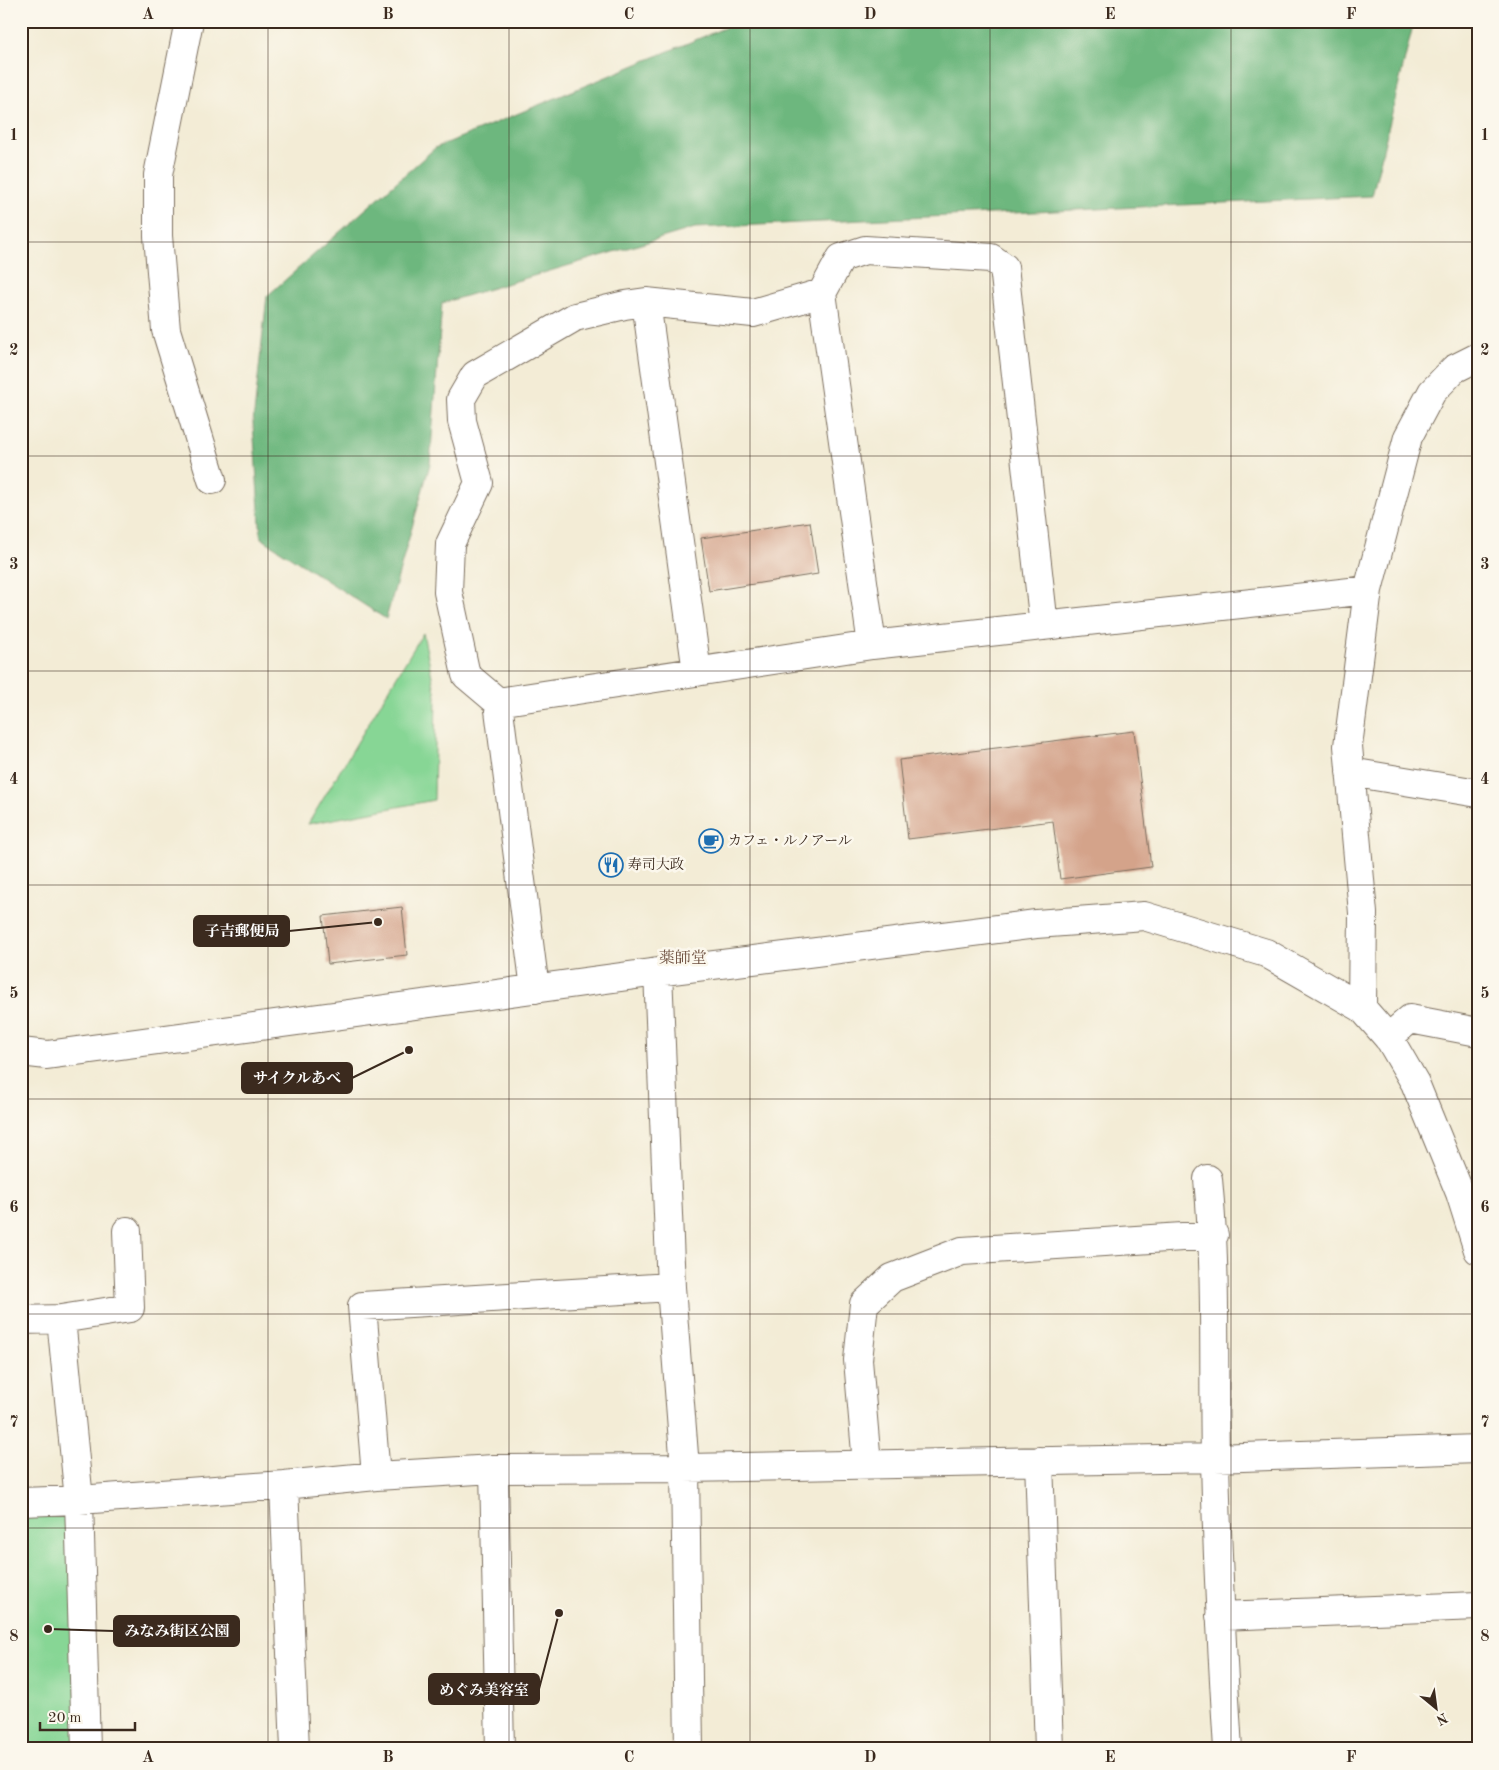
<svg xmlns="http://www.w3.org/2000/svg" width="1499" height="1770" font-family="'Old Standard TT','Noto Serif JP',serif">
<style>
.green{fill:#87d695;stroke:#61805a}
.forest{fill:#6db77e;stroke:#54704e}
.building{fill:#d4a38a}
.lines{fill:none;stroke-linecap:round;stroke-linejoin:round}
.street-casing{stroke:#7b6e5e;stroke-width:30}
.street{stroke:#fff;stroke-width:28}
.grid{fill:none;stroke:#3b2a1e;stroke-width:1;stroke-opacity:0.55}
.labels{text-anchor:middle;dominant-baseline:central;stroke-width:5;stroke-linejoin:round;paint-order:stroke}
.poi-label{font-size:14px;fill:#3b2a1e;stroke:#fbf7ec;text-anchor:start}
.quarter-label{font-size:16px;fill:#715444;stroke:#fbf7ec}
.leader{fill:none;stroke:#3b2a1e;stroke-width:2}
.callout-dot{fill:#3b2a1e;stroke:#fbf7ec;stroke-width:2}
.callout{fill:#3b2a1e;stroke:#3b2a1e;stroke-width:2}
.callout-label{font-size:15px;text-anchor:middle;font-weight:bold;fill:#fff}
.neatline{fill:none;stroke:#3b2a1e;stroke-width:2}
.grid-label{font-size:16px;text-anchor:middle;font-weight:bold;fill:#3b2a1e}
</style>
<rect width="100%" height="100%" fill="#fbf7ec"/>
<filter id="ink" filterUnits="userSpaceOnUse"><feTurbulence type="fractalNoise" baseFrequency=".02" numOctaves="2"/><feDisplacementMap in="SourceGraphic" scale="10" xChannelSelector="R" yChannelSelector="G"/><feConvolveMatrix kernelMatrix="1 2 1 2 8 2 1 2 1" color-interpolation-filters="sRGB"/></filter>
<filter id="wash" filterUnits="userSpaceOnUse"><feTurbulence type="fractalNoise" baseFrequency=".0096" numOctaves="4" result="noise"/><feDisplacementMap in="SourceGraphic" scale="20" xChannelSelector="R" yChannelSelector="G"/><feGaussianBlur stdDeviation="1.12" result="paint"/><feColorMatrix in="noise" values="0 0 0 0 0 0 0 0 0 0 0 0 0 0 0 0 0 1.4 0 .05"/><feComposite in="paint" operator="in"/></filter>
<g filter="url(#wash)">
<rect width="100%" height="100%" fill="#f3ecd6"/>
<path class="green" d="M423,633L436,696L434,800L308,824Z
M69,1508L80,1749H21V1509Z"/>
<path class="forest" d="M741,21H1414L1372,196L695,228L442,303L430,464L386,619L261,538L253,423L267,296L435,148Z"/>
<g id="blocks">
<path class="building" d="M810,522L818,574L709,591L701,538Z
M1134,731L1151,867L1060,879L1053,821L908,839L899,760Z
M402,907L407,955L328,964L323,916Z"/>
</g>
</g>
<g filter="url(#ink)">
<use href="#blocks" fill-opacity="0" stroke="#7b6e5e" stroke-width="1"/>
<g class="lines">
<g class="street-casing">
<path id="street" d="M189,21L158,175V236L166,330L212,480
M646,302L697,672
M872,645L822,293L841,258L865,250L991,258L1004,267L1044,626
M498,702L466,675L448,592L450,544L479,483L462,421L461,399L475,375L575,317L625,305L646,302L753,313L822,293
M1350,772L1478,793
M658,972L671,1287L685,1468L689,1749
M535,989L498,702L872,645L1368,590
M1362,1008L1363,913L1348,746L1368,590L1408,437L1432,392L1454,369L1478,357
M1388,1038L1410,1019L1478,1032
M21,1052L47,1055L658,972L1036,924L1144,916L1266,953L1362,1008L1390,1040L1415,1083L1460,1193L1478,1250
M1208,1179C1217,1272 1213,1365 1215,1458C1217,1555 1222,1652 1228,1749
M61,1319L130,1308L127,1231
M21,1320L61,1319L79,1500L86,1749
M1039,1461L1049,1749
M867,1464L858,1360L864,1304L892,1278L962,1251L1214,1235
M494,1469L500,1749
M376,1476L362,1306L671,1287
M284,1485L295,1749
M21,1502L79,1500L284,1485L376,1476L494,1469L685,1468L1215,1458L1478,1449
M1220,1616L1478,1606"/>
</g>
<use href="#street" class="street"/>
</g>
</g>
<path class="grid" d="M268,21V1749M509,21V1749M750,21V1749M990,21V1749M1231,21V1749M21,242H1478M21,456H1478M21,671H1478M21,885H1478M21,1099H1478M21,1314H1478M21,1528H1478"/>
<defs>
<g id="cafe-ring" transform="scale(1.25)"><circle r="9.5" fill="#fbf7ec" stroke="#1f6fb2" stroke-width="1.5"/><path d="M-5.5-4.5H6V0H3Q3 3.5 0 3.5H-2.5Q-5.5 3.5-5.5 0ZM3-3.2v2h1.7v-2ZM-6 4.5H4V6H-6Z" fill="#1f6fb2"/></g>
<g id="restaurant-ring" transform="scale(1.25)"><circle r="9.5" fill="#fbf7ec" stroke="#1f6fb2" stroke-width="1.5"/><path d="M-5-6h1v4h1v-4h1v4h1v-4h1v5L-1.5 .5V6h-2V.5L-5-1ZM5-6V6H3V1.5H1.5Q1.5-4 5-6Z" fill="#1f6fb2"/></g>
</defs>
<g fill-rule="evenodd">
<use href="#cafe-ring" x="711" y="841"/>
<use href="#restaurant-ring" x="611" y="865"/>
</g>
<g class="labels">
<g class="poi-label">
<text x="728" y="841">カフェ・ルノアール</text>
<text x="628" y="865">寿司大政</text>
</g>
<g class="quarter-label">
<text x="683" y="959">薬師堂</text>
</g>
</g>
<path class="leader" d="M378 922L289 931M409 1050L352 1078M48 1629L114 1631M559 1613L539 1689"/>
<g class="callout-dot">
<circle cx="378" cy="922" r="5"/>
<circle cx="409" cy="1050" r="5"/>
<circle cx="48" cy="1629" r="5"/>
<circle cx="559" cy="1613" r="5"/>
</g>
<g class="callout">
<rect x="194" y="916" width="95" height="30" rx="5"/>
<rect x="242" y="1063" width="110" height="30" rx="5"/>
<rect x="114" y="1616" width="125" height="30" rx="5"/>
<rect x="429" y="1674" width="110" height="30" rx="5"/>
</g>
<g class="callout-label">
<text x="242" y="936">子吉郵便局</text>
<text x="297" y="1083">サイクルあべ</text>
<text x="177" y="1636">みなみ街区公園</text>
<text x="484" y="1695">めぐみ美容室</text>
</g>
<rect width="1499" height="1770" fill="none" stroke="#fbf7ec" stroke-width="55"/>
<g transform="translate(1436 1708) rotate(151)" stroke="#fbf7ec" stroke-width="4" paint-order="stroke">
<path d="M0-4L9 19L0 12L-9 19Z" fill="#3b2a1e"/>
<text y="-8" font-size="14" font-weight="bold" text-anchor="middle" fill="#3b2a1e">N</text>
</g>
<path d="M40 1722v8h95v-8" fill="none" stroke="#3b2a1e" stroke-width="2.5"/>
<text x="48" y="1722" font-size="15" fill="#3b2a1e" stroke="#fbf7ec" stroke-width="4" paint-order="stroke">20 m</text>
<rect x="28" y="28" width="1444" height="1714" class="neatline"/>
<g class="grid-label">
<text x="148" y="19">A</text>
<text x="388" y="19">B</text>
<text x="629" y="19">C</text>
<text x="870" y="19">D</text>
<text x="1110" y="19">E</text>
<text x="1351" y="19">F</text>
<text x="14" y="140">1</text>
<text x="1485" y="140">1</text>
<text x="14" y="355">2</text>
<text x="1485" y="355">2</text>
<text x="14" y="569">3</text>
<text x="1485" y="569">3</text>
<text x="14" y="784">4</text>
<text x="1485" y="784">4</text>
<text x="14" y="998">5</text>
<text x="1485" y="998">5</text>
<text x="14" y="1212">6</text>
<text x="1485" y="1212">6</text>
<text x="14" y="1427">7</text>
<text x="1485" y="1427">7</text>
<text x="14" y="1641">8</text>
<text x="1485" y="1641">8</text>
<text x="148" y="1762">A</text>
<text x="388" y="1762">B</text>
<text x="629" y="1762">C</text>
<text x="870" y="1762">D</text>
<text x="1110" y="1762">E</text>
<text x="1351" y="1762">F</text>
</g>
</svg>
